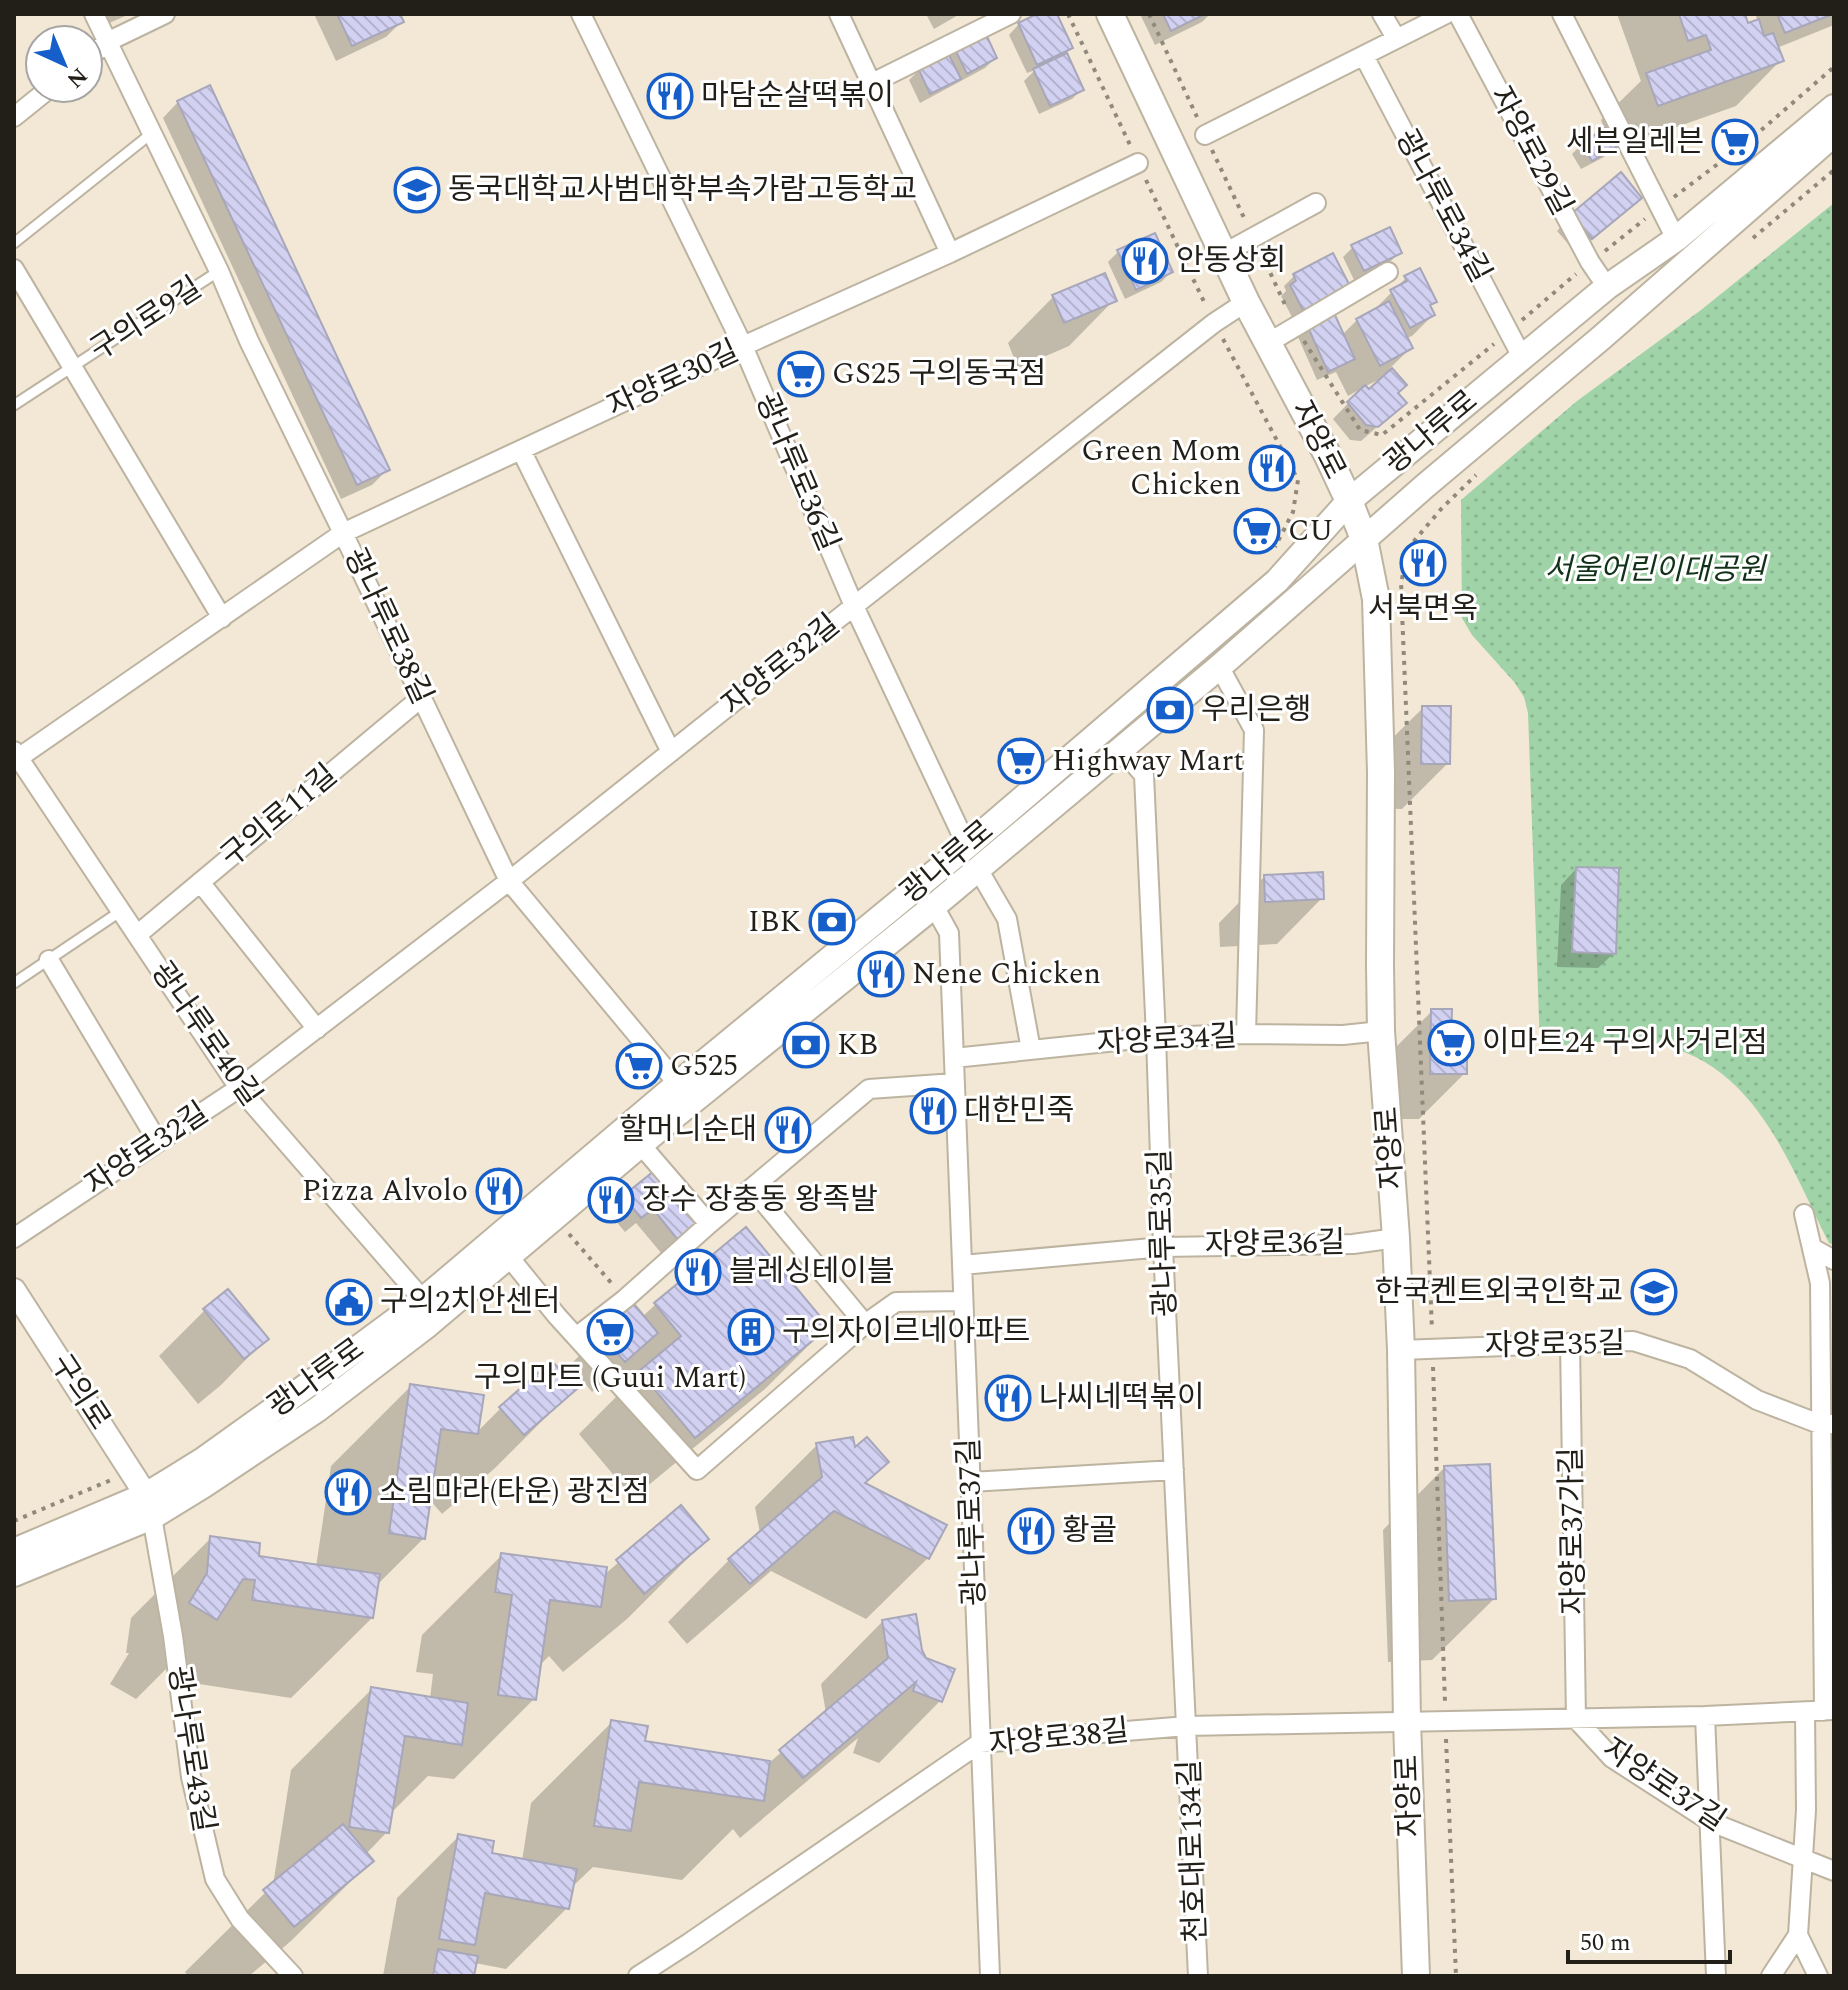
<svg xmlns="http://www.w3.org/2000/svg" width="1848" height="1990" font-family="Spectral,'Noto Sans KR',serif">
<style>
.park{fill:url(#park-dots)}
.shadow{fill:#0003;fill-rule:evenodd}
.building{fill:url(#building-back-hatch);stroke:#a8a7ba;stroke-width:2}
.lines{fill:none;stroke-linecap:round;stroke-linejoin:round}
.service-casing{stroke:#bdb3a1;stroke-width:13}
.minor-casing{stroke:#bdb3a1;stroke-width:22}
.tertiary-casing{stroke:#bdb3a1;stroke-width:26}
.secondary-casing{stroke:#bdb3a1;stroke-width:28}
.primary-casing{stroke:#bdb3a1;stroke-width:30}
.path{stroke:#91897c;stroke-width:4;stroke-dasharray:4 6;stroke-linecap:butt}
.service{stroke:#fff;stroke-width:9}
.minor{stroke:#fff;stroke-width:18}
.tertiary{stroke:#fff;stroke-width:22}
.secondary{stroke:#fff;stroke-width:24}
.primary{stroke:#fff;stroke-width:26}
.labels{text-anchor:middle;dominant-baseline:central;stroke-width:6;stroke-linejoin:round;paint-order:stroke}
.poi-label{font-size:30px;fill:#221e18;stroke:#fff;text-anchor:start}
.street-label{font-size:30px;fill:#221e18;stroke:#fff}
.park-label{font-size:30px;font-style:italic;fill:#123119;stroke:#fff}
</style>
<defs>
<pattern id="park-dots" width="8" height="8" patternUnits="userSpaceOnUse" patternTransform="scale(2)"><rect width="8" height="8" fill="#a0d3a8"/><path d="M2 2h.1M6 6h.1" fill="none" stroke="#8ab590" stroke-width="1.8" stroke-linecap="round"/></pattern>
<pattern id="building-back-hatch" width="6" height="6" patternUnits="userSpaceOnUse" patternTransform="scale(2)"><rect width="6" height="6" fill="#d2d1f2"/><path d="M-1 5l2 2M0 0l6 6M5-1l2 2" fill="none" stroke="#b4b3cf"/></pattern>
</defs>
<rect width="100%" height="100%" fill="#f2e8d5"/>
<path class="park" d="M1834,203V1245L1829,1243C1789,1164 1755,1062 1656,1044C1622,1037 1575,1045 1540,1047L1528,713L1524,697L1515,683L1472,635L1462,618L1461,500L1577,401L1701,310Z"/>
<path class="shadow" d="M94,14H130L100,27Z
M314,14H402L398,16L401,22L386,37L336,61Z
M926,14H960L934,29Z
M1042,14H1055L1070,48L1065,53L1082,89L1072,99L1039,114L1024,81L1035,70L1027,73L1009,35L1019,24Z
M1140,14H1210L1202,22L1155,45Z
M1617,14H1742L1746,25L1758,21L1755,14H1834V25L1777,48L1781,60L1736,106L1612,150L1611,149L1604,157L1581,169L1572,154L1582,144L1605,131L1601,120L1641,81Z
M955,49L995,58L985,68L920,103L909,80L919,70L949,55Z
M178,102L388,469L372,485L341,499L163,118Z
M1639,198L1624,213L1576,253L1557,231L1572,215Z
M1353,247L1400,252L1390,262L1354,280L1343,257Z
M1118,252L1171,272L1161,282L1125,299L1108,262Z
M1294,276L1348,288L1294,321L1281,296L1286,291L1284,286Z
M1406,278L1434,301L1429,306L1433,315L1412,336L1406,338L1411,348L1390,368L1404,385L1396,393L1404,403L1361,441L1350,440L1333,419L1364,387L1348,396L1336,372L1317,380L1298,337L1308,327L1342,335L1357,320L1371,313ZM1382,378L1369,392L1364,387Z
M1053,297L1114,300L1069,346L1018,368L1008,343Z
M1423,708L1448,763L1402,809L1376,808L1377,753Z
M1576,869L1614,953L1598,968L1557,967L1561,885Z
M1264,877L1322,898L1277,944L1220,947L1219,923Z
M1432,1011L1465,1073L1419,1119H1385L1386,1057Z
M654,1173L679,1240L662,1254L636,1223L625,1232L609,1213Z
M746,1229L827,1327L765,1389L633,1498L579,1434L618,1395L606,1380L592,1392L570,1365L601,1334L642,1317L655,1305Z
M205,1310L266,1339L221,1385L198,1404L159,1356Z
M552,1364L574,1389L494,1469L442,1514L429,1499L424,1538L377,1585L372,1618L291,1698L173,1680L176,1659L136,1699L110,1684L129,1653H126L131,1618L211,1538L256,1557L316,1567L331,1466L411,1386L476,1433L500,1409Z
M817,1445L854,1451L887,1462L864,1485L928,1558L866,1619L771,1571L687,1644L668,1622L729,1560L760,1533L755,1507Z
M1444,1468L1494,1599L1432,1660L1388,1662L1383,1530Z
M681,1508L707,1539L627,1619L563,1672L549,1656L538,1667L534,1699L454,1779L428,1776L390,1814L387,1832L366,1854L371,1861L291,1941L249,1976H188L185,1972L273,1885L291,1770L372,1689L430,1699L433,1674L416,1672L422,1635L502,1555L604,1575Z
M882,1622L920,1650L940,1701L879,1763L853,1753L858,1738L740,1838L733,1829L682,1880L593,1867L571,1888L567,1908L506,1969L475,1963L472,1976H383L397,1898L459,1836L490,1855L522,1861L531,1803L611,1723L643,1743L769,1763L826,1713L821,1684Z"/>
<path class="building" d="M337,14H400L404,22L352,46Z
M1037,14H1057L1073,48L1037,65L1018,23Z
M1163,14H1205L1171,31Z
M1679,14H1745L1748,23L1759,19L1764,36L1773,33L1784,61L1658,106L1646,73L1711,50L1706,35L1688,41Z
M1777,14H1833L1785,33Z
M985,32L997,58L967,74L954,47Z
M948,53L961,79L930,94L918,68Z
M1067,53L1084,90L1050,106L1033,69Z
M210,85L390,470L357,485L177,101Z
M1606,128L1616,147L1592,161L1581,143Z
M1621,172L1642,198L1592,239L1571,214Z
M1390,227L1402,253L1364,271L1351,245Z
M1155,233L1173,272L1136,290L1117,250Z
M1333,253L1351,288L1304,312L1290,285L1296,281L1293,274Z
M1420,268L1437,302L1430,305L1435,315L1410,328L1390,290L1407,281L1404,276Z
M1105,273L1117,301L1064,323L1052,295Z
M1389,301L1413,348L1380,366L1356,319Z
M1334,313L1355,359L1328,372L1307,325Z
M1392,368L1407,385L1398,393L1407,403L1378,427L1366,425L1347,402L1365,385L1369,389Z
M1422,706H1451L1450,764H1421Z
M1576,867L1619,868L1616,954L1572,952Z
M1323,872L1324,899L1265,902L1264,875Z
M1431,1009H1452L1451,1047H1467V1074H1430Z
M654,1171L697,1224L678,1240L653,1209L641,1218L623,1196Z
M746,1227L829,1327L695,1438L639,1371L681,1336L654,1303Z
M228,1289L269,1339L244,1359L203,1309Z
M634,1304L658,1333L625,1362L600,1333Z
M552,1361L577,1389L524,1435L499,1407Z
M410,1384L484,1395L478,1434L441,1429L425,1539L389,1533Z
M853,1437L855,1447L867,1437L889,1462L865,1483L947,1525L929,1559L834,1511L750,1584L728,1559L822,1477L816,1443Z
M1490,1464L1496,1599L1449,1601L1444,1466Z
M681,1505L709,1539L644,1594L616,1560Z
M210,1536L260,1543L259,1556L380,1574L373,1618L252,1600L255,1580L243,1579L217,1620L189,1603L207,1573Z
M501,1553L607,1567L601,1607L550,1600L536,1700L498,1695L512,1595L495,1592Z
M916,1614L922,1650L926,1658L955,1669L942,1702L913,1691L916,1682L803,1778L779,1750L888,1658L882,1620Z
M371,1687L468,1703L462,1745L405,1736L389,1833L349,1827Z
M611,1720L648,1726L645,1741L770,1761L764,1801L639,1782L631,1831L594,1826Z
M343,1824L374,1861L294,1927L263,1890Z
M458,1834L494,1841L492,1853L577,1869L569,1909L485,1893L475,1945L439,1939Z
M438,1949L478,1956L474,1976H433Z"/>
<g class="lines">
<g class="service-casing">
<path id="service" d="M14,243L152,133
M14,405L219,271
M14,983L121,911"/>
</g>
<g class="minor-casing">
<path id="minor" d="M94,14L219,271L249,341L343,533L509,881L678,1084
M581,14L743,346L854,606L967,846
M839,14L950,253
M1382,14L1396,38
M1458,14L1590,262L1607,287
M1562,14L1676,239
M1364,56L1522,357
M88,58L107,42L165,14
M872,83L1011,14
M14,117L50,88
M1205,135L1446,14
M1223,254L1316,203
M14,269L222,618
M1268,343L1388,272
M521,450L671,752
M1218,668L1225,677L1254,730L1246,1034
M1121,749L1144,775L1156,1037L1163,1247L1198,1976
M14,751L239,1088L423,1300
M14,761L343,533L743,346L950,253L1138,163
M978,869L1007,919L1031,1050
M200,882L317,1029
M934,906L949,933L990,1976
M137,935L422,697
M49,960L158,1142
M954,1058L1156,1037L1246,1034L1343,1035L1381,1031
M641,1145L709,1224
M752,1188L865,1324
M1804,1214L1820,1283L1824,1711
M14,1238L239,1088L509,881L854,606L1214,323L1246,302
M1812,1248L1834,1260
M509,1257L557,1316L697,1470L865,1324L896,1302L963,1301
M962,1265L1163,1247L1353,1244L1396,1238
M576,1337L625,1299L709,1224L869,1089L955,1083
M1570,1343L1576,1719L1612,1758L1711,1822L1834,1871
M1401,1350L1633,1341L1690,1359L1757,1400L1822,1425L1831,1424
M970,1482L1174,1470
M152,1517L173,1636L191,1777L215,1879L240,1919L293,1976
M1705,1716L1716,1976
M1798,1935L1818,1976
M638,1976L689,1943L980,1743L1187,1726L1705,1716L1834,1710
M1771,1976L1798,1935L1806,1810L1805,1712"/>
</g>
<g class="tertiary-casing">
<path id="tertiary" d="M14,1290L146,1495"/>
</g>
<g class="secondary-casing">
<path id="secondary" d="M14,1551L146,1495L174,1478L203,1460L312,1382L423,1300L678,1084L967,846L1277,581L1349,501L1607,287L1676,239L1834,107
M14,1574L152,1517L204,1485L318,1409L425,1327L672,1118L934,906L1218,668L1425,486L1601,338L1834,134"/>
</g>
<g class="primary-casing">
<path id="primary" d="M1110,14L1246,302L1328,456L1349,501L1364,539L1376,599L1381,772L1380,965L1381,1031L1396,1238L1401,1350L1407,1721L1416,1976"/>
</g>
<path class="path" d="M1068,14L1131,147
M1149,14L1197,117
M1212,150L1246,222
M1146,180L1206,306
M1674,197L1751,139L1834,67
M1753,238L1834,170
M1605,251L1645,219
M1262,255L1287,309
M1522,320L1576,274
M1223,339L1298,480L1293,512L1275,547
M1304,341L1360,430L1382,435L1494,344
M1402,599L1401,583L1409,547L1442,508L1476,475
M1402,611L1432,1330
M569,1234L613,1285
M1433,1367L1445,1702
M14,1521L111,1480
M1446,1739L1456,1976"/>
<use href="#service" class="service"/>
<use href="#minor" class="minor"/>
<use href="#tertiary" class="tertiary"/>
<use href="#secondary" class="secondary"/>
<use href="#primary" class="primary"/>
</g>
<defs>
<g id="restaurant-ring" transform="scale(2.3)"><circle r="9.5" fill="#fff" stroke="#165fca" stroke-width="1.5"/><path d="M-5-6h1v4h1v-4h1v4h1v-4h1v5L-1.5 .5V6h-2V.5L-5-1ZM5-6V6H3V1.5H1.5Q1.5-4 5-6Z" fill="#165fca"/></g>
<g id="supermarket-ring" transform="scale(2.3)"><circle r="9.5" fill="#fff" stroke="#165fca" stroke-width="1.5"/><path d="M-6-5.5h2.5l.6 2H6L4.5 2H-2.5L-4.4-4H-6ZM-1.5 3.2a1.3 1.3 0 1 0 .1 0ZM3 3.2a1.3 1.3 0 1 0 .1 0Z" fill="#165fca"/></g>
<g id="school-ring" transform="scale(2.3)"><circle r="9.5" fill="#fff" stroke="#165fca" stroke-width="1.5"/><path d="M0-5L7-2L0 1L-7-2ZM-4 1L0 2.5L4 1V4Q0 6-4 4Z" fill="#165fca"/></g>
<g id="bank-ring" transform="scale(2.3)"><circle r="9.5" fill="#fff" stroke="#165fca" stroke-width="1.5"/><path d="M-6-4H6V4H-6ZM0-2.3a2.3 2.3 0 1 0 0 4.6a2.3 2.3 0 1 0 0-4.6Z" fill="#165fca"/></g>
<g id="civic-ring" transform="scale(2.3)"><circle r="9.5" fill="#fff" stroke="#165fca" stroke-width="1.5"/><path d="M-.6-6.5H3V-4.5H.6V-3L4-1V1h2V6H-6V1h2V-1L-.6-3ZM-1.2 2.5V6h2.4V2.5Z" fill="#165fca"/></g>
<g id="building-ring" transform="scale(2.3)"><circle r="9.5" fill="#fff" stroke="#165fca" stroke-width="1.5"/><path d="M-4-6H4V6H1V3H-1V6H-4ZM-2.5-4.3h1.7v1.8h-1.7ZM.8-4.3h1.7v1.8H.8ZM-2.5-1h1.7V.8h-1.7ZM.8-1h1.7V.8H.8Z" fill="#165fca"/></g>
</defs>
<g fill-rule="evenodd">
<use href="#restaurant-ring" x="670" y="96"/>
<use href="#supermarket-ring" x="1735" y="142"/>
<use href="#school-ring" x="417" y="190"/>
<use href="#restaurant-ring" x="1145" y="261"/>
<use href="#supermarket-ring" x="801" y="374"/>
<use href="#restaurant-ring" x="1272" y="468"/>
<use href="#supermarket-ring" x="1257" y="531"/>
<use href="#restaurant-ring" x="1423" y="563"/>
<use href="#bank-ring" x="1170" y="710"/>
<use href="#supermarket-ring" x="1021" y="761"/>
<use href="#bank-ring" x="832" y="922"/>
<use href="#restaurant-ring" x="881" y="974"/>
<use href="#supermarket-ring" x="1451" y="1043"/>
<use href="#bank-ring" x="806" y="1045"/>
<use href="#supermarket-ring" x="639" y="1066"/>
<use href="#restaurant-ring" x="933" y="1111"/>
<use href="#restaurant-ring" x="788" y="1130"/>
<use href="#restaurant-ring" x="499" y="1191"/>
<use href="#restaurant-ring" x="611" y="1200"/>
<use href="#restaurant-ring" x="698" y="1272"/>
<use href="#school-ring" x="1654" y="1292"/>
<use href="#civic-ring" x="349" y="1302"/>
<use href="#supermarket-ring" x="610" y="1332"/>
<use href="#building-ring" x="751" y="1332"/>
<use href="#restaurant-ring" x="1008" y="1398"/>
<use href="#restaurant-ring" x="348" y="1492"/>
<use href="#restaurant-ring" x="1031" y="1531"/>
</g>
<g class="labels">
<g class="poi-label">
<text x="701" y="96">마담순살떡볶이</text>
<text x="1704" y="142" text-anchor="end">세븐일레븐</text>
<text x="448" y="190">동국대학교사범대학부속가람고등학교</text>
<text x="1176" y="261">안동상회</text>
<text x="832" y="374">GS25 구의동국점</text>
<text x="1241" y="451" text-anchor="end">Green Mom<tspan x="1241" dy="34">Chicken</tspan></text>
<text x="1288" y="531">CU</text>
<text x="1423" y="609" text-anchor="middle">서북면옥</text>
<text x="1201" y="710">우리은행</text>
<text x="1052" y="761">Highway Mart</text>
<text x="801" y="922" text-anchor="end">IBK</text>
<text x="912" y="974">Nene Chicken</text>
<text x="1482" y="1043">이마트24 구의사거리점</text>
<text x="837" y="1045">KB</text>
<text x="670" y="1066">G525</text>
<text x="964" y="1111">대한민죽</text>
<text x="757" y="1130" text-anchor="end">할머니순대</text>
<text x="468" y="1191" text-anchor="end">Pizza Alvolo</text>
<text x="642" y="1200">장수 장충동 왕족발</text>
<text x="729" y="1272">블레싱테이블</text>
<text x="1623" y="1292" text-anchor="end">한국켄트외국인학교</text>
<text x="380" y="1302">구의2치안센터</text>
<text x="782" y="1332">구의자이르네아파트</text>
<text x="610" y="1378" text-anchor="middle">구의마트 (Guui Mart)</text>
<text x="1039" y="1398">나씨네떡볶이</text>
<text x="379" y="1492">소림마라(타운) 광진점</text>
<text x="1062" y="1531">황골</text>
</g>
<g class="street-label">
<text transform="translate(1531 151) rotate(62)">자양로29길</text>
<text transform="translate(1443 206) rotate(62)">광나루로34길</text>
<text transform="translate(146 319) rotate(-33)">구의로9길</text>
<text transform="translate(673 379) rotate(-25)">자양로30길</text>
<text transform="translate(1431 432) rotate(-40)">광나루로</text>
<text transform="translate(1318 440) rotate(63)">자양로</text>
<text transform="translate(797 472) rotate(67)">광나루로36길</text>
<text transform="translate(388 626) rotate(65)">광나루로38길</text>
<text transform="translate(781 665) rotate(-39)">자양로32길</text>
<text transform="translate(279 816) rotate(-40)">구의로11길</text>
<text transform="translate(947 862) rotate(-40)">광나루로</text>
<text transform="translate(206 1034) rotate(55)">광나루로40길</text>
<text transform="translate(1167 1040) rotate(-3)">자양로34길</text>
<text transform="translate(1390 1148) rotate(-94)">자양로</text>
<text transform="translate(147 1149) rotate(-34)">자양로32길</text>
<text transform="translate(1163 1233) rotate(-92)">광나루로35길</text>
<text transform="translate(1275 1244) rotate(-1)">자양로36길</text>
<text transform="translate(1555 1345) rotate(-1)">자양로35길</text>
<text transform="translate(316 1378) rotate(-36)">광나루로</text>
<text transform="translate(80 1392) rotate(57)">구의로</text>
<text transform="translate(972 1522) rotate(-92)">광나루로37길</text>
<text transform="translate(1573 1531) rotate(-91)">자양로37가길</text>
<text transform="translate(1059 1738) rotate(-6)">자양로38길</text>
<text transform="translate(191 1749) rotate(81)">광나루로43길</text>
<text transform="translate(1664 1785) rotate(34)">자양로37길</text>
<text transform="translate(1409 1796) rotate(-92)">자양로</text>
<text transform="translate(1193 1851) rotate(-92)">천호대로134길</text>
</g>
<g class="park-label">
<text x="1655" y="570">서울어린이대공원</text>
</g>
</g>
<rect width="1848" height="1990" fill="none" stroke="#221e18" stroke-width="32"/>
<g transform="translate(64 64) rotate(136)"><circle r="38" fill="#ffffff" stroke="#a7a5a3" stroke-width="2"/>
<path d="M0-6L14 30L0 20L-14 30Z" fill="#165fca"/>
<text y="-12" font-size="22" font-weight="bold" text-anchor="middle" fill="#221e18">N</text>
</g>
<path d="M1568 1950v12h162v-12" fill="none" stroke="#221e18" stroke-width="4"/>
<text x="1580" y="1950" font-size="24" fill="#221e18" stroke="#ffffff" stroke-width="6" paint-order="stroke">50 m</text>
</svg>
